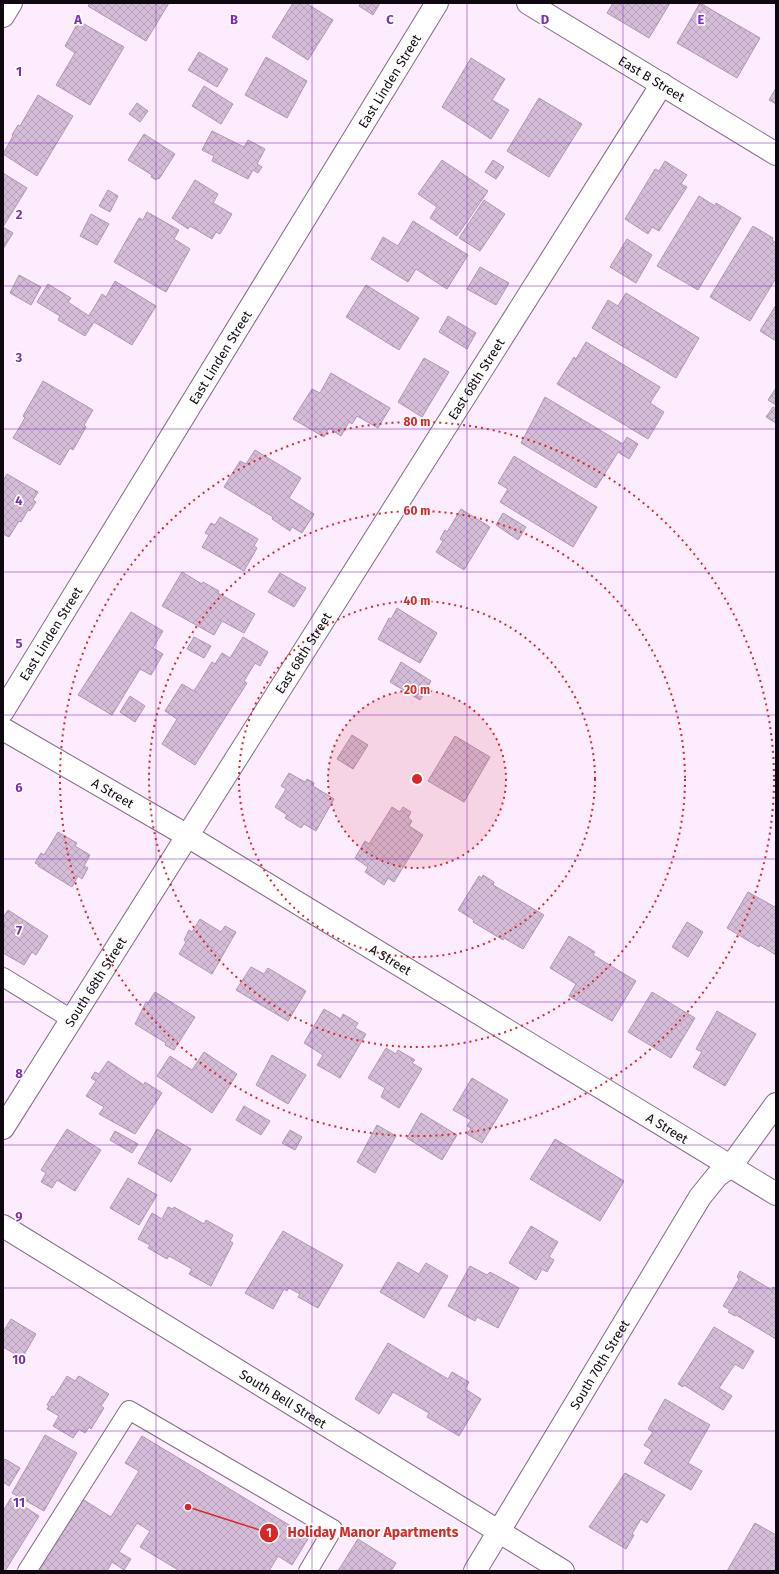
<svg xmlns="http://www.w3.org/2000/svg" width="779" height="1574" font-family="'Fira Sans',sans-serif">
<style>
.building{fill:url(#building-cross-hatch);stroke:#af97b2}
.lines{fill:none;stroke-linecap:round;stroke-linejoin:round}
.lane-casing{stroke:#816b84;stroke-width:20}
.street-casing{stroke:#816b84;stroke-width:24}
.lane{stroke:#fff;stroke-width:18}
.street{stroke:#fff;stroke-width:22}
.grid{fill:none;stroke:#7b2cbf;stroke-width:1;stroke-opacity:0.55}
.ring{fill:none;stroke:#d62828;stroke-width:2;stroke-dasharray:2 4}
.labels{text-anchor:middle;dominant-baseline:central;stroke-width:3.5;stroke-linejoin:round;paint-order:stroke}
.street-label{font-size:13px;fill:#100811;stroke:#fff}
.grid-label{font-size:13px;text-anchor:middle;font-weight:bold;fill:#7b2cbf;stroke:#fff;stroke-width:3.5;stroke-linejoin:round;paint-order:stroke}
.centre{fill:#d62828;stroke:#fff;stroke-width:2}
.ring-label{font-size:12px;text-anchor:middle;font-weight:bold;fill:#d62828;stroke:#fff;stroke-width:3.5;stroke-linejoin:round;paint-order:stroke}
.leader{fill:none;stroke:#d62828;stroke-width:1.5}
.callout-dot{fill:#d62828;stroke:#fff;stroke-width:1.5}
.mark-label{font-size:12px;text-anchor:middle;font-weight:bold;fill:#fff}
.callout-label{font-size:14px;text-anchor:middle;font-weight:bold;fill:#d62828;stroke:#fff;stroke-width:3.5;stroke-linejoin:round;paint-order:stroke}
</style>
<defs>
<pattern id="building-cross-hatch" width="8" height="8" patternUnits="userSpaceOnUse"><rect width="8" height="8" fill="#d5bdd9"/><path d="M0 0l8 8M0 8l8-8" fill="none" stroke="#b6a1b9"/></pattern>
</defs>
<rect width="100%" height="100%" fill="#fcecfe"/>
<path class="building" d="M90,3H169L146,41L88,6Z
M293,3H306L333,20L308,60L272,37Z
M361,3H380L373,15L359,6Z
M613,3H670L649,38L607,13Z
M700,3L760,38L737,78L677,43Z
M79,21L124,47L90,105L56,85L75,53L65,46Z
M199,52L228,69L217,87L188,70Z
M266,57L307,81L287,118L245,95Z
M471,58L505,79L492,100L509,110L491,139L442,107Z
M204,86L233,104L221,124L192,106Z
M776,88V104L769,100Z
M38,95L73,116L37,176L3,154L13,136L12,135L18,125L20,126Z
M539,98L582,124L549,177L507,151Z
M137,103L148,111L140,122L129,114Z
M212,131L244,147L248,140L265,149L257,164L262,167L258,173L253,170L248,179L212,161L214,156L202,150Z
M144,134L175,154L159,179L157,178L156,180L151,177L152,175L128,160Z
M442,160L488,191L457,236L430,218L437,207L418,194Z
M493,160L504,167L496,179L485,172Z
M665,161L687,175L681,184L687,187L659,231L652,227L648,234L625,219L655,169L659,171Z
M3,173L27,188L3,227L13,233L3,249Z
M195,180L218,194L213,203L232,214L220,234L216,232L212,239L190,226L188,229L172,218Z
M108,190L118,196L110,212L99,206Z
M699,196L715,206L716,203L741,218L698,290L657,266Z
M484,200L505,214L480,251L459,238Z
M147,212L179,230L174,239L190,249L166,292L114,262L139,218L143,220Z
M91,214L109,224L97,245L80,236Z
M413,221L468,255L447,289L416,269L408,282L371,259L383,237L398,246Z
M753,226L773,238L772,240L776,243V278L750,321L710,297Z
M627,239L652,255L636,283L610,267Z
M480,267L509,283L496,305L467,289Z
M19,275L41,287L31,305L10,293Z
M115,281L156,306L132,345L94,322L85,336L58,320L60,316L37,302L48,284L71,298L68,302L89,316L102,294L106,297Z
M366,285L419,318L399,350L346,317Z
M626,293L699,338L676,378L592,328L608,300L618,306Z
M776,305V341L760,331Z
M448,316L476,333L467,349L439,332Z
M586,342L660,387L650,403L664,412L648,439L557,384L574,357L576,359Z
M424,358L449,372L422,417L398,402Z
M331,373L390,408L378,428L357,416L352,424L349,422L341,436L329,428L324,437L293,419L312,389L320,393Z
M43,381L93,410L84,425L86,427L73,450L70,448L60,465L13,438L25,418L23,416Z
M776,388V405L768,400Z
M545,397L623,444L627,437L638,444L629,459L618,452L596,488L521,443Z
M773,407L776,409V423L766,417Z
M255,450L301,478L289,498L314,514L302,533L292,527L290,531L272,519L273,517L224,487L240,461L246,464Z
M514,456L597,507L573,547L500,502L508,489L498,483Z
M7,474L38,492L33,500L36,502L30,511L28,510L21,522L19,521L9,537L3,534V481Z
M461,509L490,527L464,570L436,552L443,541L440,539L445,530L447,532Z
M503,513L526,527L518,540L496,525Z
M220,517L258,539L254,546L257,548L244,571L202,547L209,535L205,533L211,523L215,525Z
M182,572L202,584L203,582L219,591L218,593L255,614L244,633L222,621L214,635L162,606Z
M280,573L306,588L294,607L268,592Z
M397,608L437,633L420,663L378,639L389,618L391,619Z
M131,612L163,631L153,648L163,654L151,675L140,669L112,715L78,695Z
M194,637L211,646L204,658L187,649Z
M243,637L268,652L260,666L255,663L244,681L247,683L195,765L162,744L177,719L165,711L182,684L194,691L212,662L215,664L222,653L230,658Z
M401,662L431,681L420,700L390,682Z
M130,696L145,706L135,722L120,712Z
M352,735L368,745L353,769L337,759Z
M455,736L490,757L464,802L428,781Z
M289,773L305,782L307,779L314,783L313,786L334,799L316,831L304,824L301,828L285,818L287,815L275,807L286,789L281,786Z
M392,807L400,812L403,807L411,812L408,818L412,821L409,826L423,835L394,882L388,878L384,885L365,872L368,867L355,858L365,841L369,844Z
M58,832L77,843L75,846L90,855L84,866L88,868L82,879L78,876L72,887L38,866L39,865L35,863L41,853L44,855Z
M483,875L494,882L493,885L544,915L523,949L504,938L503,940L473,922L474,920L458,910L479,876L482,878Z
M748,892L775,907L776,905V955L760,945L759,947L727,928Z
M8,910L48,936L36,955L32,952L24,965L3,953V929L5,926L3,925V918Z
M200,919L221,932L225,926L236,932L212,974L179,954L186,942L184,940L189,930L192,932Z
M687,922L703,932L688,957L672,947Z
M569,936L595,952L593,955L636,981L612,1021L569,996L576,984L550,968Z
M251,967L264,974L268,968L306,991L288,1021L236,990Z
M155,992L195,1017L174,1050L165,1045L166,1043L135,1024L146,1002L148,1003Z
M652,992L695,1018L671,1058L628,1032Z
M324,1009L341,1019L343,1014L358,1023L355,1028L366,1034L340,1078L317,1065L323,1055L304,1043Z
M717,1011L756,1034L725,1086L693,1067L702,1052L696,1049Z
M386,1048L396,1054L398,1050L415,1060L412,1063L422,1069L399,1108L381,1097L385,1088L368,1078Z
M204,1052L237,1074L212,1113L157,1076L170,1056L192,1070Z
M272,1055L306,1075L288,1104L256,1085Z
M108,1061L144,1085L145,1082L162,1093L135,1134L99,1114L104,1107L86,1096L96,1081L91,1078L95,1072L99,1074Z
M472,1078L508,1100L482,1143L467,1134L471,1128L467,1126L471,1120L453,1110Z
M244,1106L270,1121L261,1135L236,1120Z
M421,1113L457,1135L442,1160L407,1138Z
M377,1125L396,1136L375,1173L357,1162Z
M67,1129L101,1150L75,1191L57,1180L52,1188L41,1182L46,1173L41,1170Z
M157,1129L191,1149L171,1182L138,1163Z
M290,1130L302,1137L295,1150L282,1143Z
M115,1131L138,1144L132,1153L110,1140Z
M555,1139L624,1181L600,1221L530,1179Z
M128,1178L157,1195L139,1225L110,1208Z
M168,1207L173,1209L174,1207L204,1224L206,1220L233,1235L230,1241L233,1243L211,1286L189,1274L192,1269L169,1256L167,1259L148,1248L150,1245L138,1239L152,1213L162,1219Z
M531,1226L558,1242L549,1257L554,1260L547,1272L542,1269L536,1280L509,1263Z
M283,1231L343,1265L318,1308L298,1297L300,1294L289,1288L287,1291L284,1289L273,1309L245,1293Z
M398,1262L419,1274L426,1263L448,1276L424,1318L380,1292Z
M470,1266L487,1275L490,1272L519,1288L498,1328L477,1317L475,1321L448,1306Z
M740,1271L772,1290L773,1287L776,1289V1339L736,1315L735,1316L728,1312L730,1310L723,1306L739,1279L737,1277Z
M11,1319L36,1334L22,1358L3,1347V1332Z
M714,1327L754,1351L743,1369L735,1364L719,1388L732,1396L723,1410L684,1385L683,1387L678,1384Z
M388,1343L448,1379L452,1372L469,1382L465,1389L481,1399L459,1436L427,1417L429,1413L393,1392L379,1414L355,1399Z
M67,1376L75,1381L79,1376L109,1394L101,1406L104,1408L91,1429L89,1427L85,1433L79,1429L73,1438L53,1426L59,1416L47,1409L49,1406L47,1405L52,1396L54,1397Z
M665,1399L710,1425L688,1463L702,1471L691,1490L644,1463L652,1450L644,1445L653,1432L648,1429Z
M45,1435L77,1453L44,1511L12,1493Z
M142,1436L309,1537L292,1565L278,1556L269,1571H180L140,1547L150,1531L137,1523L119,1552L131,1559L124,1570L112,1562L107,1571H34L79,1497L111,1517L139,1471L125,1463Z
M5,1459L20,1468L9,1486L3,1482V1462Z
M625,1473L665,1495L647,1523L641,1519L632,1534L634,1535L626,1549L589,1527Z
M11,1498L39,1516L5,1571H3V1511Z
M755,1523L776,1535V1571H727Z
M358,1539L396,1563L391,1571H338Z"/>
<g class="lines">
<g class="lane-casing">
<path id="lane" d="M3,977L71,1019
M27,1571L129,1410L333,1529L308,1571"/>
</g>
<g class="street-casing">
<g id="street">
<path id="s1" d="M528,3L776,154"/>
<path d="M3,16L11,3"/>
<path id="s2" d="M3,711L437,3"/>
<path id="s3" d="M3,729L186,835L776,1194"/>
<path id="s4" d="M3,1128L662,84"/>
<path id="s5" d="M3,1226L563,1571"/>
<path id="s6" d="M475,1571L700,1197L717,1176L731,1166L776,1104"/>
</g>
</g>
<use href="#lane" class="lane"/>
<use href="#street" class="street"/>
</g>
<path class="grid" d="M156,3V1571M312,3V1571M467,3V1571M623,3V1571M3,143H776M3,286H776M3,429H776M3,572H776M3,715H776M3,859H776M3,1002H776M3,1145H776M3,1288H776M3,1431H776"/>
<circle cx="417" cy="779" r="89" fill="#d62828" fill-opacity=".12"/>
<g class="ring">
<circle cx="417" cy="779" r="89"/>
<circle cx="417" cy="779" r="178"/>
<circle cx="417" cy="779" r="268"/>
<circle cx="417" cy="779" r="357"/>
</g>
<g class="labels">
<g class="street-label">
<text stroke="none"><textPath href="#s1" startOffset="145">East B Street</textPath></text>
<text stroke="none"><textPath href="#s2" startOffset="739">East Linden Street</textPath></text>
<text stroke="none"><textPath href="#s2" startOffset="415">East Linden Street</textPath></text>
<text stroke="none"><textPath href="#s4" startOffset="886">East 68th Street</textPath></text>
<text stroke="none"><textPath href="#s2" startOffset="91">East Linden Street</textPath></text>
<text stroke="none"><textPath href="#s4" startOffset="562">East 68th Street</textPath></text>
<text stroke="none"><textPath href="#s3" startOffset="127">A Street</textPath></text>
<text stroke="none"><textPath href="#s3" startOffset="451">A Street</textPath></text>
<text stroke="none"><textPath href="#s4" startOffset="173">South 68th Street</textPath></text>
<text stroke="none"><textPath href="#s3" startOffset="775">A Street</textPath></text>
<text stroke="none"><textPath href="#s6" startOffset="241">South 70th Street</textPath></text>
<text stroke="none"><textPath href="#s5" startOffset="329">South Bell Street</textPath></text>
</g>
</g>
<g class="grid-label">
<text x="78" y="24">A</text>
<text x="234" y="24">B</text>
<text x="390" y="24">C</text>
<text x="545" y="24">D</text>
<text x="701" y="24">E</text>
<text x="19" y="76">1</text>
<text x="19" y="219">2</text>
<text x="19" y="362">3</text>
<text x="19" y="505">4</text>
<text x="19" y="648">5</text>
<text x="19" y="792">6</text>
<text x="19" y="935">7</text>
<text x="19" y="1078">8</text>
<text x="19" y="1221">9</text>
<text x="19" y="1364">10</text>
<text x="19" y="1507">11</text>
</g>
<circle cx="417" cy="779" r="6" class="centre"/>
<g class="ring-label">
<text x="417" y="426">80 m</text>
<text x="417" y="515">60 m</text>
<text x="417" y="605">40 m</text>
<text x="417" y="694">20 m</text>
</g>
<path class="leader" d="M188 1507L269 1533"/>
<g class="callout-dot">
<circle cx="188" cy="1507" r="4"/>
<circle cx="269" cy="1533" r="10"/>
</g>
<g class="mark-label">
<text x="269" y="1537">1</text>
</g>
<g class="callout-label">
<text x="373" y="1537">Holiday Manor Apartments</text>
</g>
<rect width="779" height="1574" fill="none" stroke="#100811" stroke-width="8"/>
</svg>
